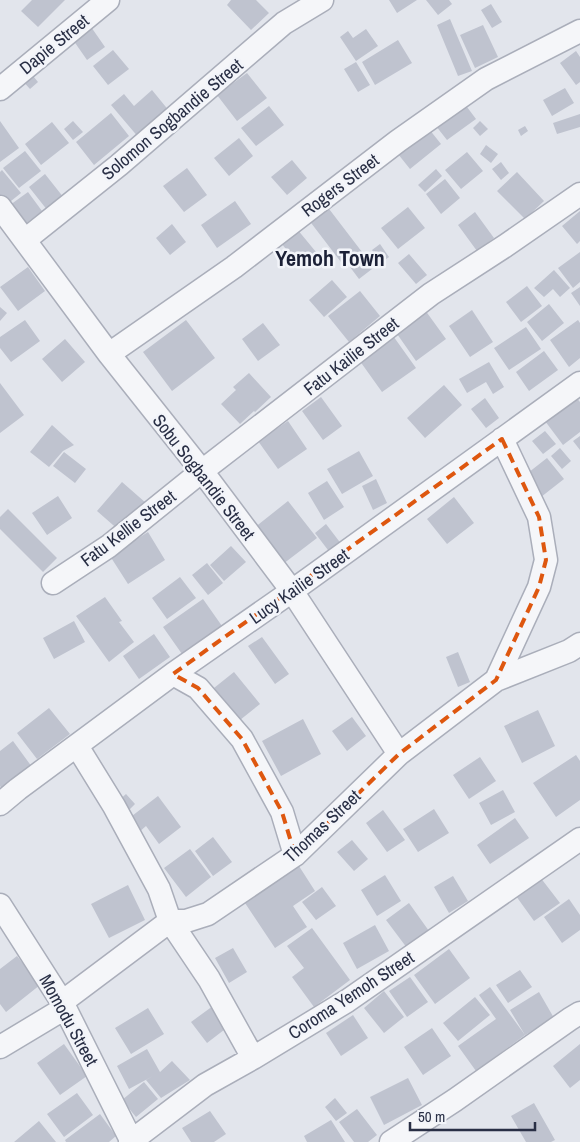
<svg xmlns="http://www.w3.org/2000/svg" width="580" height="1142" font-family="'Archivo Narrow',sans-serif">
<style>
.building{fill:#bfc3cf}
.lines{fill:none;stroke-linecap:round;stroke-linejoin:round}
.minor-casing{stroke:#aaaeba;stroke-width:25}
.minor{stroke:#f5f6f9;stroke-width:22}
.marked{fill:none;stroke:#de570f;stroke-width:4;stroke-dasharray:10 6;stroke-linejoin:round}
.labels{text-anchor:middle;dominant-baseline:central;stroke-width:5;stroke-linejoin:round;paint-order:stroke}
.street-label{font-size:18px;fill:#292f45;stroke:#f2f4f9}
.district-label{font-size:22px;font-weight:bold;fill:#1b2036;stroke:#f2f4f9}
</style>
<rect width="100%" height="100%" fill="#e2e5ec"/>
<path class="building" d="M32,0H65L38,27L21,11Z
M231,0H256L269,13L251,30L227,5Z
M389,0H417L397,13Z
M426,0H449L452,4L438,15Z
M491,4L502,22L492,28L481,10Z
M450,19L472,71L458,76L437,25Z
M89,24L105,47L87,60L71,37Z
M483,25L498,57L475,68L460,35Z
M366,29L378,46L356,61L340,37L348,31L353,38Z
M398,40L412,63L375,85L362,62Z
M113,50L129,69L108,85L93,66Z
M576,51L580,57V82L576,85L560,63Z
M356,62L370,85L358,92L344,69Z
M29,71L38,82L30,89L20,78Z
M247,73L267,98L237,121L217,95Z
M565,88L574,103L552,116L543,100Z
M152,90L170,112L139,138L111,105L124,94L134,106Z
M461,99L476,119L447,140L432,121Z
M269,106L284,125L256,146L241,128Z
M111,113L129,136L94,165L76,142Z
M580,114V127L557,134L553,123Z
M0,121L19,148L0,162Z
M73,121L83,132L73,140L64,129Z
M480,121L488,129L480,136L473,128Z
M52,122L69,143L41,165L25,144Z
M425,124L441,144L410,169L394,149Z
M525,126L528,131L521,136L518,130Z
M239,138L253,156L229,176L214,158Z
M486,145L498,154L491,163L480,154Z
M25,151L41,171L19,188L3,168Z
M467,152L483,171L461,189L445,170Z
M292,160L307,178L287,195L271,177Z
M501,162L509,173L501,180L492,169Z
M187,168L207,195L184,212L163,186Z
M436,169L442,176L425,192L418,185Z
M2,170L21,193L6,205L0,197V172Z
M517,172L544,201L525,219L497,191Z
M45,174L64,198L48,211L29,187Z
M445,179L460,198L441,214L426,194Z
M28,192L42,211L25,224L10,205Z
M235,201L251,224L217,248L201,225Z
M323,201L362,252L344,266L305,215Z
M408,207L425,228L398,249L381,228Z
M580,211V241L577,244L562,226Z
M475,212L494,238L477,251L458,225Z
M172,224L186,242L170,255L156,238Z
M297,229L316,252L300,266L281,243Z
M380,244L389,257L381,263L372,250Z
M580,252V282L573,288L558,268Z
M409,254L427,275L416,284L398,263Z
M363,257L372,269L359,279L350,267Z
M28,267L45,291L18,311L0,287Z
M554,270L570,288L560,297L553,289L544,297L534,288Z
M332,280L347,297L324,317L309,300Z
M527,286L542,306L521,322L506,302Z
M580,287V306L571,293Z
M360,291L380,316L349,342L328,316Z
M549,304L564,323L542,341L527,322Z
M0,307L7,313L0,321Z
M425,310L446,339L416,361L395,331Z
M472,310L493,342L470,357L449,326Z
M25,320L40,341L11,362L0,348V337Z
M186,320L215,358L172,391L143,352Z
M578,320L580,323V358L569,367L550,340Z
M263,323L280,345L258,361L242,339Z
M526,327L541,349L509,370L494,348Z
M391,333L416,368L382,392L357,357Z
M65,339L85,362L62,382L42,359Z
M544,351L558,370L529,391L516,372Z
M489,362L504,387L493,394L486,382L467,393L459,379Z
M249,373L271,397L255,412L254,411L240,424L221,404L236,390L233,387Z
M0,383L24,415L0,433Z
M444,385L462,405L425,438L407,418Z
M321,397L342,426L323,440L302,411Z
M576,397L580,402V432L563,445L545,421Z
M485,398L499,418L486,428L471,409Z
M288,421L307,449L278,469L258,441Z
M52,425L74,445L63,451L49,467L30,452Z
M545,431L556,444L543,454L532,441Z
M580,436V450L573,441Z
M560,448L571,461L562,469L551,456Z
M359,451L373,476L342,494L327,469Z
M64,452L86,469L75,483L53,466Z
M547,458L564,479L541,497L524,476Z
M376,479L387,503L373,510L362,486Z
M327,481L344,507L324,520L308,493Z
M122,482L146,503L121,532L97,511Z
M58,496L72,518L47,535L32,513Z
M454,497L474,523L447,544L427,519Z
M288,501L317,538L283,564L254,528Z
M8,509L57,558L43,572L0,529V517Z
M326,524L342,545L331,554L315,533Z
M148,532L165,560L128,584L110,556Z
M231,546L246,562L224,581L210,565Z
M207,563L223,583L208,595L192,575Z
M180,577L196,598L167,619L152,598Z
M105,597L122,621L119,622L134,642L109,662L76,616Z
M203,599L222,626L182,654L163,627Z
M74,621L85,642L54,659L43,638Z
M154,634L170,657L139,679L123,656Z
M262,637L289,674L275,684L248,646Z
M458,652L470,682L458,687L446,657Z
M234,672L260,704L240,720L214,688Z
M49,708L70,734L37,759L17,733Z
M538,710L555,746L522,763L504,726Z
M352,717L366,736L347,751L332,731Z
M303,719L321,754L281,776L262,741Z
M13,741L32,767L2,789L0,786V751Z
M576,755L580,761V800L556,817L533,783Z
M480,757L496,781L469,799L453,775Z
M503,790L515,812L491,825L479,803Z
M126,794L135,804L126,813L116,803Z
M158,796L181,827L159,844L146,826L138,833L128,819Z
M434,809L449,833L418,852L403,829Z
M383,810L405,840L387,852L366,823Z
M515,818L529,838L490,864L477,845Z
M213,837L232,862L213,876L195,851Z
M352,840L368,859L354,871L337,852Z
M190,849L211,877L186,897L164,868Z
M297,863L315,891L293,906L307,927L275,948L243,900Z
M385,875L401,901L377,916L361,890Z
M453,876L468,901L449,913L434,887Z
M540,877L560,903L534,921L516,896Z
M128,885L145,920L109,938L91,904Z
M322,887L336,906L316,920L302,902Z
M569,899L580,915V930L562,943L544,917Z
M409,903L429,931L407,948L386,920Z
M375,925L389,951L357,969L343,943Z
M312,928L350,980L314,1007L292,977L304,968L287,946Z
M233,948L247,972L229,983L215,958Z
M449,949L470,978L435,1004L414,975Z
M17,956L40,985L6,1012L0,1004V969Z
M520,970L532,987L508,1003L496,985Z
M410,977L428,1002L407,1017L389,991Z
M490,987L525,1035L476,1071L458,1046L496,1019L479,995Z
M384,991L404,1017L384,1033L364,1008Z
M539,992L554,1018L525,1035L510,1010Z
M475,997L490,1015L458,1041L443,1023Z
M217,1003L233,1023L207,1043L191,1022Z
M148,1008L164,1034L131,1054L115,1028Z
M353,1015L368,1038L341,1056L326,1033Z
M432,1028L451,1056L423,1075L404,1047Z
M64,1044L87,1076L60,1095L37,1063Z
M580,1044V1080L570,1088L553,1066Z
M147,1049L160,1072L172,1061L190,1080L161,1098L146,1080L153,1076L129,1089L117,1066Z
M408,1078L422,1105L384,1125L370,1097Z
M144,1082L158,1099L136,1117L122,1100Z
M77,1093L93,1115L64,1137L47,1114Z
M335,1098L347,1113L336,1121L325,1107Z
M534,1103L555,1140L551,1142H526L511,1116Z
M357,1109L377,1135L368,1142H354L339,1122Z
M210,1111L226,1134L214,1142H191L182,1128Z
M100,1114L116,1136L109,1142H66L65,1140Z
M331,1120L345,1142H307L304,1136Z
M39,1121L56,1142H14Z"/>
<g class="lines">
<g class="minor-casing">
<path id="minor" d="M0,89L108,0
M0,207L109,354L202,471L292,591L399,754
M25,240L119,165L284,23L322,0
M109,354L234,267L398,141L486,79L580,31
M53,583L109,546L202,471L431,294L505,246L580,194
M173,674L198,688L242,739L282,812L295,855
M496,680L539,587L546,560L539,517L502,439
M77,746L114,806L159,889L170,921L209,979L253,1058
M0,804L18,789L173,674L292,591L580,383
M0,905L62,1002L131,1140
M62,1002L170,921H186L208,914L295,855L399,754L496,680L569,651L580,644
M0,1047L65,1008
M130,1142L205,1085L253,1058L347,1001L580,839
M391,1142L455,1100L570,1019L580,1013"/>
</g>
<use href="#minor" class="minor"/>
</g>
<path class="marked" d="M502,439L539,517L546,560L539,587L496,680L399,754L295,855L282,812L242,739L198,688L173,674Z"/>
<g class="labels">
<g class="street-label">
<text transform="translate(54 44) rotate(-39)">Dapie Street</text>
<text transform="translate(172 119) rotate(-40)">Solomon Sogbandie Street</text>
<text transform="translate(340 185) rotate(-37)">Rogers Street</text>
<text transform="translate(351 356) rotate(-38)">Fatu Kailie Street</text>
<text transform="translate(204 477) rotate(52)">Sobu Sogbandie Street</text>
<text transform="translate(128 528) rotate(-37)">Fatu Kellie Street</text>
<text transform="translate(299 586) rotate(-35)">Lucy Kailie Street</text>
<text transform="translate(322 826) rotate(-43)">Thomas Street</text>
<text transform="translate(351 995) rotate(-33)">Coroma Yemoh Street</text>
<text transform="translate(69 1020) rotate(61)">Momodu Street</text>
</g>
<g class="district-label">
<text x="330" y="258">Yemoh Town</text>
</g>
</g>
<path d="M410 1122v8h125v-8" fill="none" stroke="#292f45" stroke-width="2.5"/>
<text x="418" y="1122" font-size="15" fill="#292f45" stroke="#f2f4f9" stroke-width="4" paint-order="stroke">50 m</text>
</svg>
